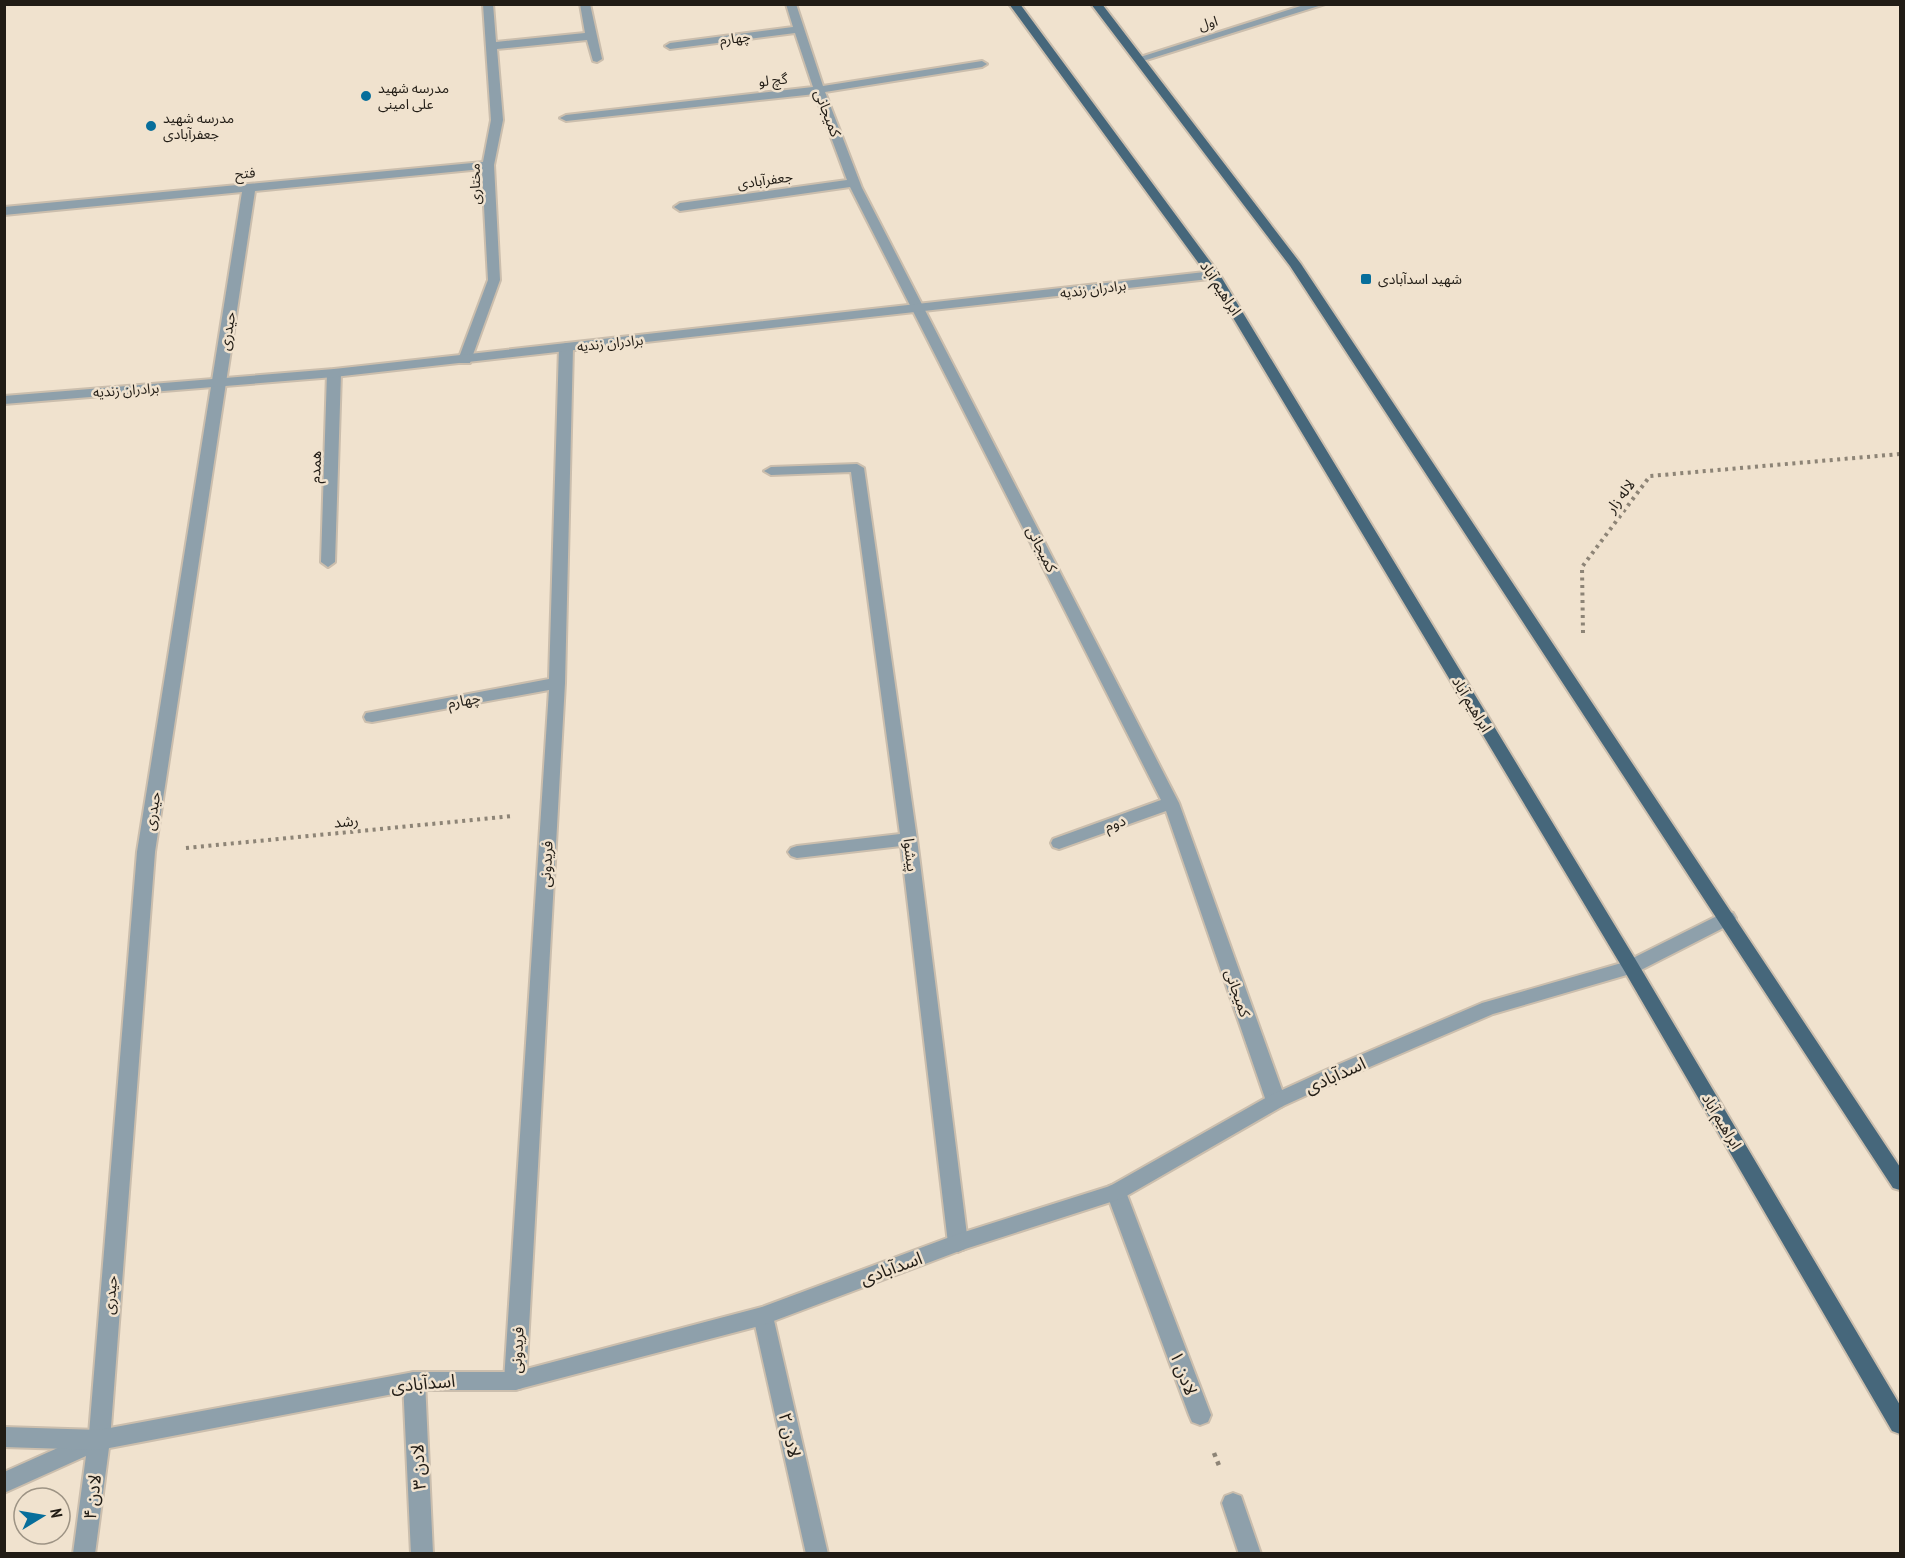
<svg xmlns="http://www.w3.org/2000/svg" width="1905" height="1558" font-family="'PT Sans Narrow','Noto Sans Arabic',sans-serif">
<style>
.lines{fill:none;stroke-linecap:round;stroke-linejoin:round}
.minor-casing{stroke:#cbbead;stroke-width:4}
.tertiary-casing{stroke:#cbbead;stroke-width:4}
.primary-casing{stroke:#cbbead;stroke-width:4}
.path-far1{stroke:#8d8476;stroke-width:4;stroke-dasharray:3 4.5;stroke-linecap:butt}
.path{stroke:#8d8476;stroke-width:4.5;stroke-dasharray:4 5;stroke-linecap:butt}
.minor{fill:#8ea0ab;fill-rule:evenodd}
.tertiary{fill:#8ea0ab;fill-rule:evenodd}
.primary{fill:#46677b;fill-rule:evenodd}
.poi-dot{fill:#076e9b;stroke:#f0e2ce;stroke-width:2}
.labels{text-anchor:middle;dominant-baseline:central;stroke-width:5;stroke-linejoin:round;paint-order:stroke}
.far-street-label{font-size:14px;fill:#211c15;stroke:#f0e2ce}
.far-poi-label{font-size:14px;fill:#211c15;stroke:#f0e2ce;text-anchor:start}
.street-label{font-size:15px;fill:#211c15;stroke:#f0e2ce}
.near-street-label{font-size:18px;fill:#211c15;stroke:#f0e2ce}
</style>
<rect width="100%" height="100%" fill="#f0e2ce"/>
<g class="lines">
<g class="minor-casing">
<path id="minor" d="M483,4H493L496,42L585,33L580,4H590L602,59L597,62L593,61L587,40L497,49L503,120L494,165L500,280L470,363H460L458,360L488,280L482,169L255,191L155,852L110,1440L95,1554H73L86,1456L4,1493V1472L89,1434L137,852L242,192L4,215V207L483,162L491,120Z
M786,4H796L823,86L982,61L987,64L982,67L825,92L862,188L1179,803L1286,1101L1283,1106L1276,1109L1269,1106L1266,1101L1166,811L1059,849L1053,847L1051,843L1053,839L1161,800L850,187L680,211L674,207L680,203L847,180L815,94L566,121L560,118L566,115L813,87L795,33L670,49L665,46L670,43L793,27Z
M1307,4H1325L1143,61H1135L1134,59Z
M566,343L573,347L565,683L526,1381L522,1388L515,1390L508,1388L504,1381L549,690L372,722L366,721L364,717L366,713L372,712L549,679L559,347Z
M334,369L341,373L335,562L328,567L321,562L327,373Z
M857,464L864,468L917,839L968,1243L965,1249L958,1252L951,1249L948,1243L901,846L797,858L791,856L788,852L791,848L797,846L900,834L851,472L771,475L764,471L771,467Z
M1116,1184L1123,1186L1126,1192L1211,1415L1208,1422L1200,1425L1192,1422L1189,1415L1106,1192L1109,1186Z
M763,1307L770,1310L773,1316L828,1554H806L753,1316L756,1310Z
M414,1372L421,1374L425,1381L433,1554H411L403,1381L407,1374Z
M1233,1493L1241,1496L1261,1554H1239L1222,1503L1225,1496Z"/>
</g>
<g class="tertiary-casing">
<path id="tertiary" d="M1214,271L1218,272L1220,275L1218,278L334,377L4,404V396L334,369Z
M1727,911L1733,913L1736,918L1733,923L1637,972L1493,1014L1351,1075L1283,1106L1123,1198L962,1250L763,1325L515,1390H414L99,1450L4,1447V1427L99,1430L414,1372H515L762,1307L958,1234L1110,1186L1269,1096L1337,1065L1482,1003L1625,962Z"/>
</g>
<g class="primary-casing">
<path id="primary" d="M1009,4H1020L1220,275L1637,962L1900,1405V1434L1892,1431L1625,972L1208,276Z
M1091,4H1102L1301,264L1900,1167V1190L1893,1188L1290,266Z"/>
</g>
<path class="path-far1" d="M1583,633L1582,567L1650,476L1900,454
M186,848L513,816"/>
<path class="path" d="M1214,1453L1220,1468"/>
<use href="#minor" class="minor"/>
<use href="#tertiary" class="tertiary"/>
<use href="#primary" class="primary"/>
</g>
<g class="poi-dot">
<circle cx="366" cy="96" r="6"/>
<circle cx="151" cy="126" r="6"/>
<rect x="1360" y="273" width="12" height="12" rx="3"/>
</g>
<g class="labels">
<g class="far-street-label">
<text transform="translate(1208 23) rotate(-17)">اول</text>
<text transform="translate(735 38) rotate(-7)">چهارم</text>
<text transform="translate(773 80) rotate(-6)">گچ لو</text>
<text transform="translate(245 173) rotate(-5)">فتح</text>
<text transform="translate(765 180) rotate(-8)">جعفرآبادی</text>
<text transform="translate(475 184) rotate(-91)">مختاری</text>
<text transform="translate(1093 289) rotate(-7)">برادران زندیه</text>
<text transform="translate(610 343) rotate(-6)">برادران زندیه</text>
<text transform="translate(126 390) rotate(-4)">برادران زندیه</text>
</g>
<g class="far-poi-label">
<text x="378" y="88">مدرسه شهید<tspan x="378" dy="16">علی امینی</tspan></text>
<text x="163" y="118">مدرسه شهید<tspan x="163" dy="16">جعفرآبادی</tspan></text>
<text x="1378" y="279">شهید اسدآبادی</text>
</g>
<g class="street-label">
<text transform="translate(828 113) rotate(69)">کمیجانی</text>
<text transform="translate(1221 288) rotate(57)">ابراهیم آباد</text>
<text transform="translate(227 331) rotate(-81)">حیدری</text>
<text transform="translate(315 467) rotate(-88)">همدم</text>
<text transform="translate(1620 496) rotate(-53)">لاله زار</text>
<text transform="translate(1042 549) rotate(63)">کمیجانی</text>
<text transform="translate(464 700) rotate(-10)">چهارم</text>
<text transform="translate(1472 704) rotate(59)">ابراهیم آباد</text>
<text transform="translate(152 811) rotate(-81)">حیدری</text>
<text transform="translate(346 821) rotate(-6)">رشد</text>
<text transform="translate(1115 823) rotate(-19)">دوم</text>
<text transform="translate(911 855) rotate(83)">پیشوا</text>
<text transform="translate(546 864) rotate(-87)">فریدونی</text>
<text transform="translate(1238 993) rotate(71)">کمیجانی</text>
<text transform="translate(1722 1121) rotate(59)">ابراهیم آباد</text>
<text transform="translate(110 1295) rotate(-85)">حیدری</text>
<text transform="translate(517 1350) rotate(-87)">فریدونی</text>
</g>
<g class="near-street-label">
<text transform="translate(1335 1075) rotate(-24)">اسدآبادی</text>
<text transform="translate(891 1268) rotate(-20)">اسدآبادی</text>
<text transform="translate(1184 1373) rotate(69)">لادن ۱</text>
<text transform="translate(423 1383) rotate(-5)">اسدآبادی</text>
<text transform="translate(790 1435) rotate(77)">لادن ۲</text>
<text transform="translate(418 1467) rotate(-93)">لادن ۳</text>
<text transform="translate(92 1497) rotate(-83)">لادن ۴</text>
</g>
</g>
<rect width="1905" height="1558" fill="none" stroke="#211c15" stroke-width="12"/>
<g transform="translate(42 1516) rotate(79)"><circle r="28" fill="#f0e2ce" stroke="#9d9384" stroke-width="1.5"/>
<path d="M0-4.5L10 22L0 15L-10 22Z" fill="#076e9b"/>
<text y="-9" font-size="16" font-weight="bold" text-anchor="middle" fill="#211c15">N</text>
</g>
</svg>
